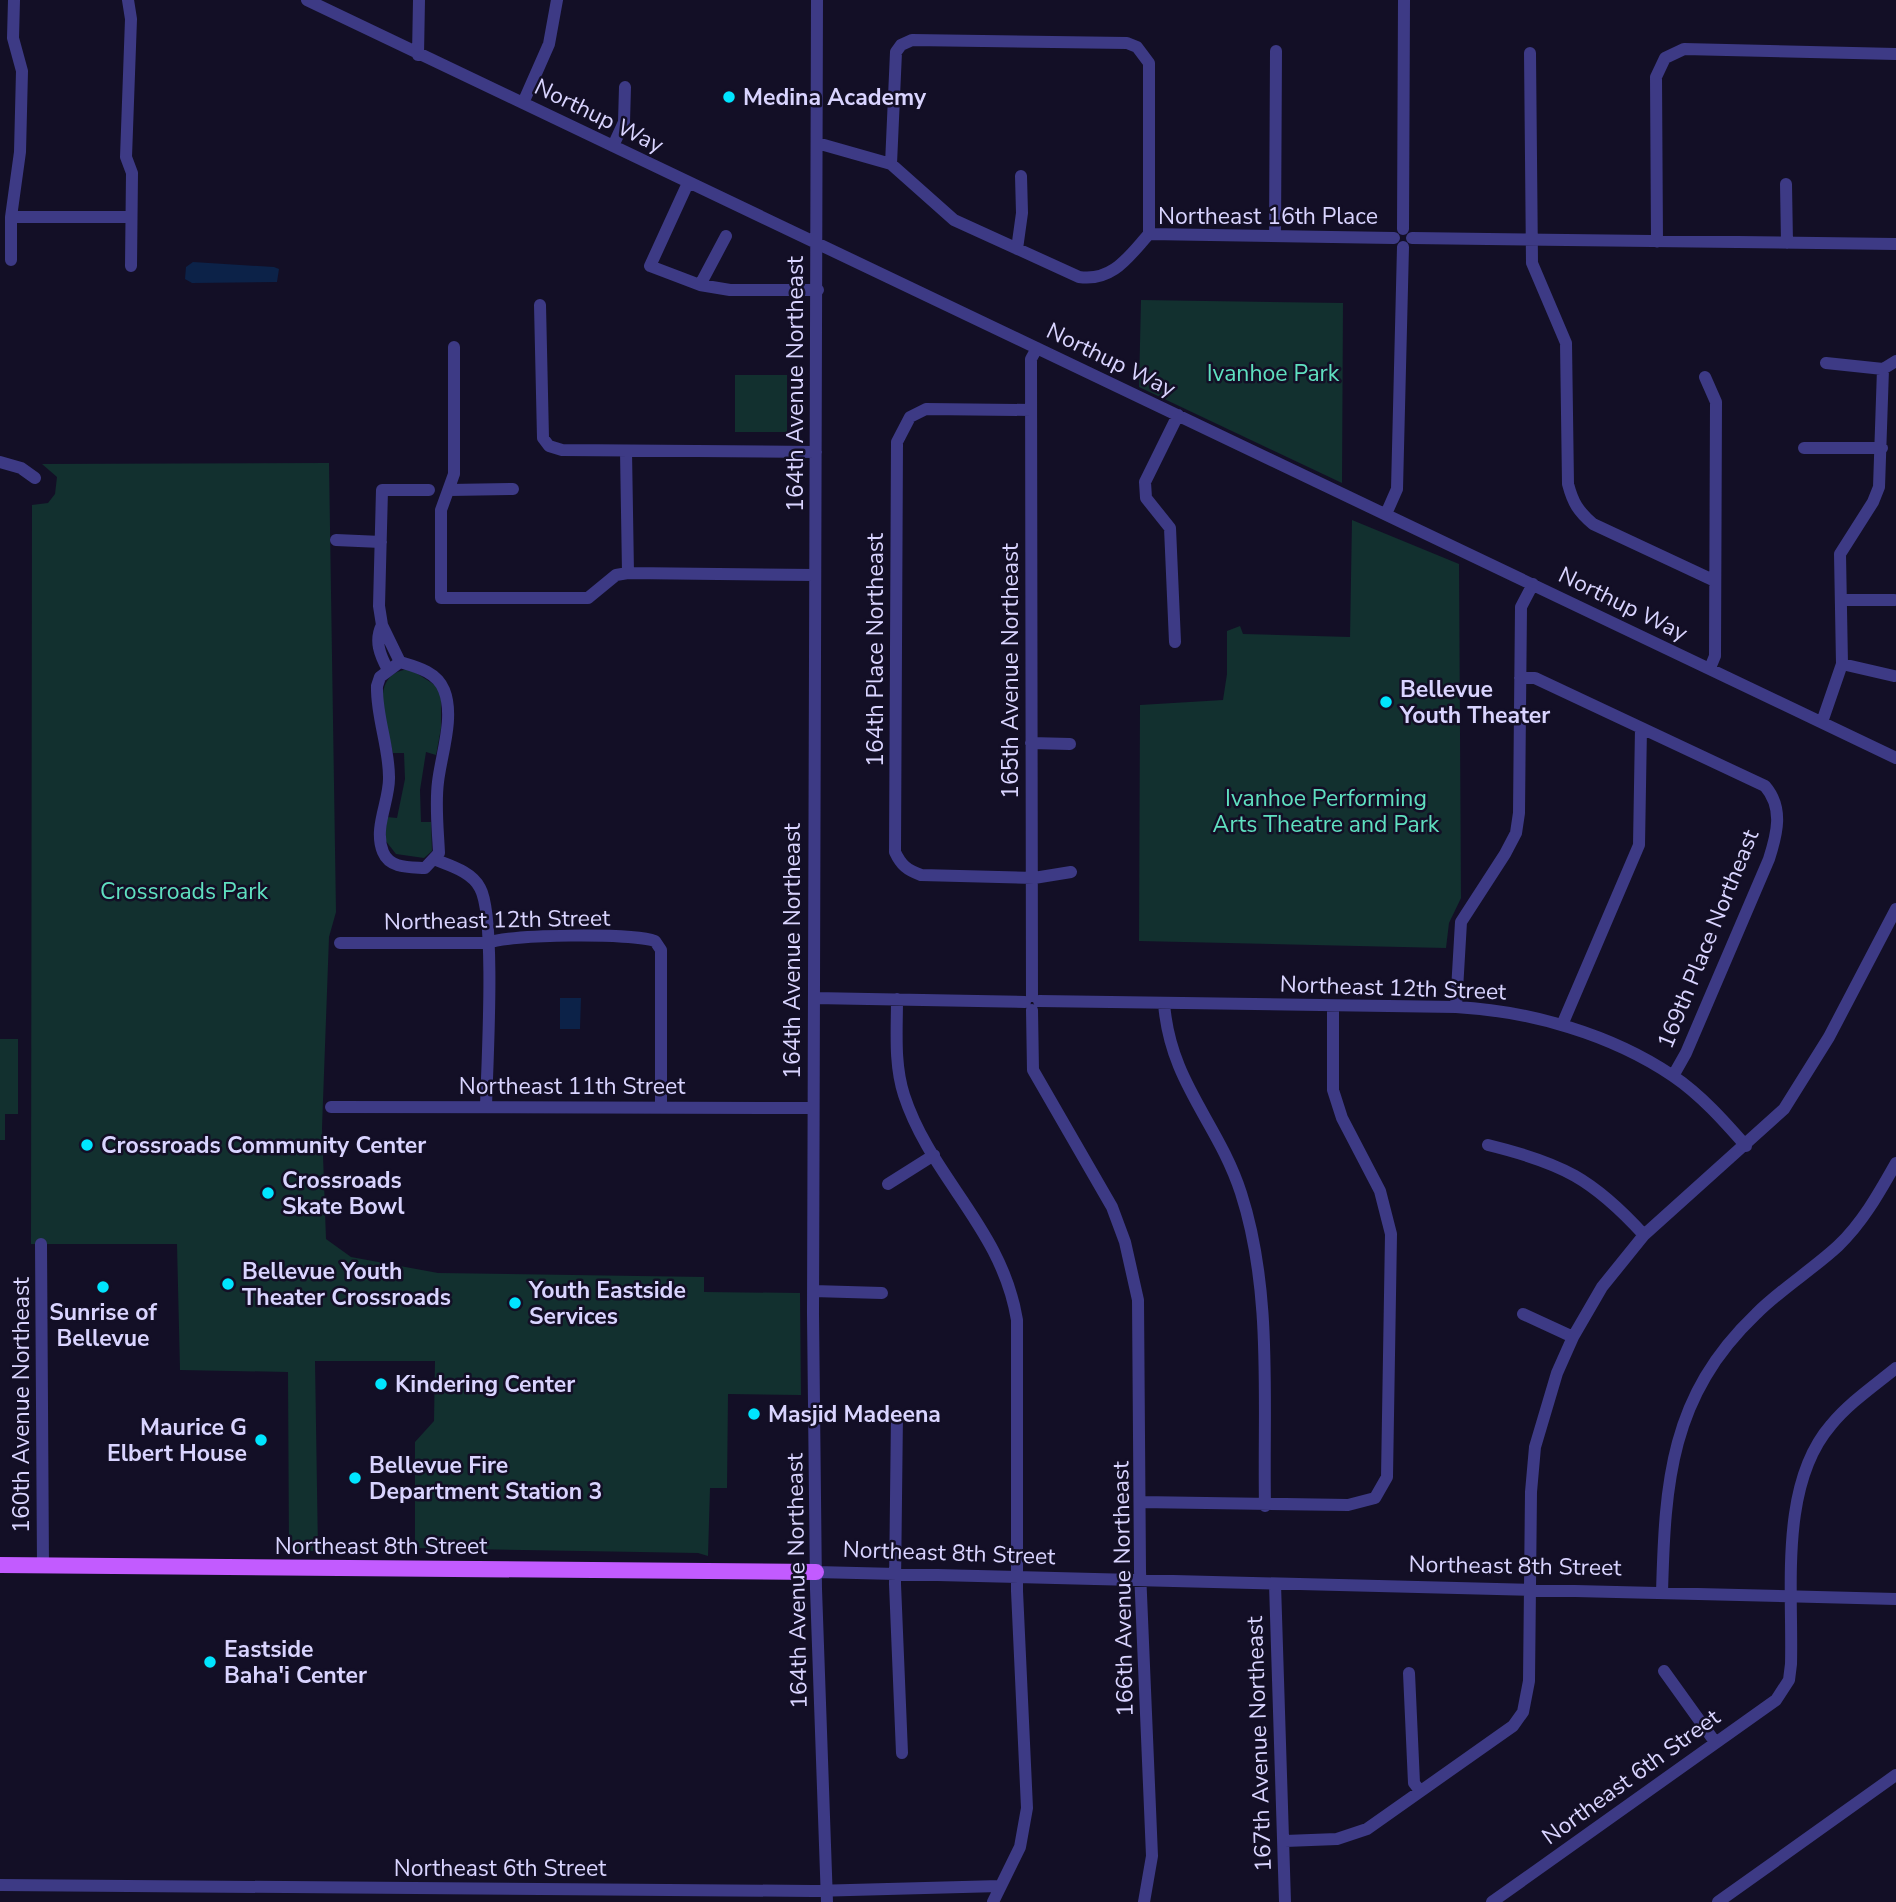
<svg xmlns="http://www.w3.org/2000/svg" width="1896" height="1902" font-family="'Nunito Sans',sans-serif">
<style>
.green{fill:#12302f}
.water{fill:#0c2248}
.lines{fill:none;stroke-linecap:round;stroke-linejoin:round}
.minor{stroke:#3d3a85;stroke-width:12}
.major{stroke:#c25bff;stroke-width:16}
.poi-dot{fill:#00e5ff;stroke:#130f26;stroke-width:2.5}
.labels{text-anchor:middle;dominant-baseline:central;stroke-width:5;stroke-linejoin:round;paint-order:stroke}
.poi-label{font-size:23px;font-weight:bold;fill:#d9d4ff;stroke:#130f26;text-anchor:start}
.street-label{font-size:23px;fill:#d9d4ff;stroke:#130f26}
.park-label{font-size:23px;fill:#5fe0c0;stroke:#130f26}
</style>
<rect width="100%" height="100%" fill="#130f26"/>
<path class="green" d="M1141,300L1343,303L1342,483L1139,387Z
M735,375H787V432H735Z
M329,463L336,912L329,937L322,1128L326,1239L351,1257L438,1273L704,1277V1292L800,1293L801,1395L728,1394L727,1488H710L708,1556L698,1553L415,1548V1442L434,1421L435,1361H315L318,1551H289L288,1372L180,1370L177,1244H31L32,505L48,503L55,494L57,477L42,464Z
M1352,520L1459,564L1461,898L1449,923L1446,948L1139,941L1140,705L1223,700L1227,674V631L1240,626L1243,634L1350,637Z
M410,669L438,687L441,700V728L437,750L436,755L426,752L420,790L421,822H431L432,851L424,858L396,854L385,840L387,817L397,818L405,779L404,753H393C387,724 366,673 410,669Z
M0,1039H18V1114H5V1140H0Z"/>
<path class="water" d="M193,262L274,267L279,269L277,282L192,283L185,279L186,267Z
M560,998H581L580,1029H560Z"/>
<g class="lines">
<path class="minor" d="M128,0L131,19L126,157L132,173L131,266
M307,0L1896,758
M817,0L813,1314L816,1589L827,1902
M1530,53L1532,263L1566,343L1568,484C1573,503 1578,511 1593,524L1715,581
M418,55L419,0
M523,103L549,44L557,0
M817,143L891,164L954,220L1079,277C1113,282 1129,256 1149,234L1394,238
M613,146L624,122L625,87
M891,164L896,52L901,45L912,40L1127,43L1137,47L1149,63V234
M688,183L650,266L700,285L730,290H818
M1786,184L1787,243
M11,217H131
M1403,229L1404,0
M1275,235L1276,51
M1412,238L1896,244
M1657,242L1656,77L1665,58L1684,49L1896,54
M1017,249L1022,213L1021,176
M11,260V217L20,152L22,71L13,38L14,0
M700,285L726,236
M540,305L543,438L549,446L562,450L816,452
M454,347V474L441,510V598H588L616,575L628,573L815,575
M1826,363L1883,369L1896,361
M1705,377L1716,402L1715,656L1710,668
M1031,410L926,409L910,417L897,442L895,852C901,865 907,870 921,875L1034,878L1071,872
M1804,448H1882
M626,451L628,573
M0,462L21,468L35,478
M450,490L513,489
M1386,514L1397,489L1403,247
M336,540L381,542
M1841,600H1894
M382,625C374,641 380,655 388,670
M1175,642L1170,528L1146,498L1145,482L1178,415
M400,662C417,667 437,672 444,690C455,717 441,755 438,782C435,805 438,830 439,853L425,868C410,867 390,869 383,852C373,828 390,800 389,777C389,746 376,716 377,686L380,677Z
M400,662L382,625L379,606L382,490H429
M1842,664L1894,676
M1520,678H1535L1765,786C1784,808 1777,834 1769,859L1686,1053L1673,1076
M1822,722L1842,664L1840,554L1873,502L1879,487L1883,369
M1031,743L1070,744
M436,860C451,866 472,872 480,888C496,916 487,1066 486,1107
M340,943H488C507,934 634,933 655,941L661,950V1108
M1032,996L1031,359L1037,348
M814,998L1025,1002
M897,999C897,1031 894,1064 904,1095C931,1178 1002,1228 1017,1320V1591L1027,1808L1020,1847L993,1902
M1039,1001L1456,1007C1530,1011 1611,1034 1673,1076C1701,1095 1724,1121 1746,1146
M1164,1003C1170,1083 1218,1122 1241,1193C1273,1292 1263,1403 1265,1506
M1456,1007L1461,922L1505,854L1516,833L1519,813L1521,607L1533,584
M1032,1010L1033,1070L1112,1207L1125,1242L1138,1300L1140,1571L1152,1856L1144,1902
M1562,1025L1639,845L1641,728
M331,1107L812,1108
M1488,1145C1562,1163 1593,1179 1644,1235
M888,1184L934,1155
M41,1244L43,1566
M813,1291L882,1293
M1523,1314L1573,1337
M897,1414L895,1584L902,1753
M1140,1502L1348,1505L1375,1498L1387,1477L1391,1234L1380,1191L1342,1118L1333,1090V1006
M816,1572L1896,1599
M1275,1584L1285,1902
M1662,1593C1665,1482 1670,1396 1756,1314C1781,1289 1812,1270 1838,1246C1863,1222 1879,1193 1896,1163
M1664,1671L1715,1742
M1409,1673L1414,1783L1420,1791
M1285,1841L1337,1839L1367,1829L1513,1726L1523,1712L1529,1681L1531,1492L1535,1447L1557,1373L1573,1337L1602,1287L1644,1235L1784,1109L1829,1037L1896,909
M0,1885L813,1891L1000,1886
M1492,1902L1776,1700L1789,1680L1791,1664C1793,1589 1779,1485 1831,1425C1849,1403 1874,1386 1896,1368
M1718,1902L1896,1775"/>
<path class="major" d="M0,1565L816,1572"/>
</g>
<g class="poi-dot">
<circle cx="729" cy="97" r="7"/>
<circle cx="1386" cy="702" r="7"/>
<circle cx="87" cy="1145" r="7"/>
<circle cx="268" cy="1193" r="7"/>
<circle cx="228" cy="1284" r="7"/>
<circle cx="103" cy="1287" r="7"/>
<circle cx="515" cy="1303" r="7"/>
<circle cx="381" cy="1384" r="7"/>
<circle cx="754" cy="1414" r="7"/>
<circle cx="261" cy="1440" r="7"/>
<circle cx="355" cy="1478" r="7"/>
<circle cx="210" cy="1662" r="7"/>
</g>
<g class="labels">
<g class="poi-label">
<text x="743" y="97">Medina Academy</text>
<text x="1400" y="689">Bellevue<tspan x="1400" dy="26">Youth Theater</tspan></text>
<text x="101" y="1145">Crossroads Community Center</text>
<text x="282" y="1180">Crossroads<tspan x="282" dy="26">Skate Bowl</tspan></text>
<text x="242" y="1271">Bellevue Youth<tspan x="242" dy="26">Theater Crossroads</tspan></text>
<text x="529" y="1290">Youth Eastside<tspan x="529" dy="26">Services</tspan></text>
<text x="103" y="1312" text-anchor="middle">Sunrise of<tspan x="103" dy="26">Bellevue</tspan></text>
<text x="395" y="1384">Kindering Center</text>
<text x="768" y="1414">Masjid Madeena</text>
<text x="247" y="1427" text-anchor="end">Maurice G<tspan x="247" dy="26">Elbert House</tspan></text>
<text x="369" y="1465">Bellevue Fire<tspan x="369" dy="26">Department Station 3</tspan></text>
<text x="224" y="1649">Eastside<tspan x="224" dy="26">Baha'i Center</tspan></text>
</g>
<g class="street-label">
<text transform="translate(599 116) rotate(26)">Northup Way</text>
<text x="1268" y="216">Northeast 16th Place</text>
<text transform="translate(1111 360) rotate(26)">Northup Way</text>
<text transform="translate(795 384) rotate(-90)">164th Avenue Northeast</text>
<text transform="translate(1623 604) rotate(26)">Northup Way</text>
<text transform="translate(875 650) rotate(-90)">164th Place Northeast</text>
<text transform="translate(1010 671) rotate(-90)">165th Avenue Northeast</text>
<text transform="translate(497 920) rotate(-1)">Northeast 12th Street</text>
<text transform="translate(1708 939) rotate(-68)">169th Place Northeast</text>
<text transform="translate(792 951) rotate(-90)">164th Avenue Northeast</text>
<text transform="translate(1393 988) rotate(2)">Northeast 12th Street</text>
<text x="572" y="1086">Northeast 11th Street</text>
<text transform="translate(21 1405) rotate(-90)">160th Avenue Northeast</text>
<text x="381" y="1546">Northeast 8th Street</text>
<text transform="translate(949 1553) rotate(2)">Northeast 8th Street</text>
<text transform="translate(1515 1566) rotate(1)">Northeast 8th Street</text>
<text transform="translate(797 1581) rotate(-91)">164th Avenue Northeast</text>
<text transform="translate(1123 1589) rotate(-91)">166th Avenue Northeast</text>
<text transform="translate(1259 1744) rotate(-92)">167th Avenue Northeast</text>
<text transform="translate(1631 1777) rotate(-36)">Northeast 6th Street</text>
<text x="500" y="1868">Northeast 6th Street</text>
</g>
<g class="park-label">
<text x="1273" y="373">Ivanhoe Park</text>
<text x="1326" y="798">Ivanhoe Performing<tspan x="1326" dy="26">Arts Theatre and Park</tspan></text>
<text x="184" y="891">Crossroads Park</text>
</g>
</g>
</svg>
